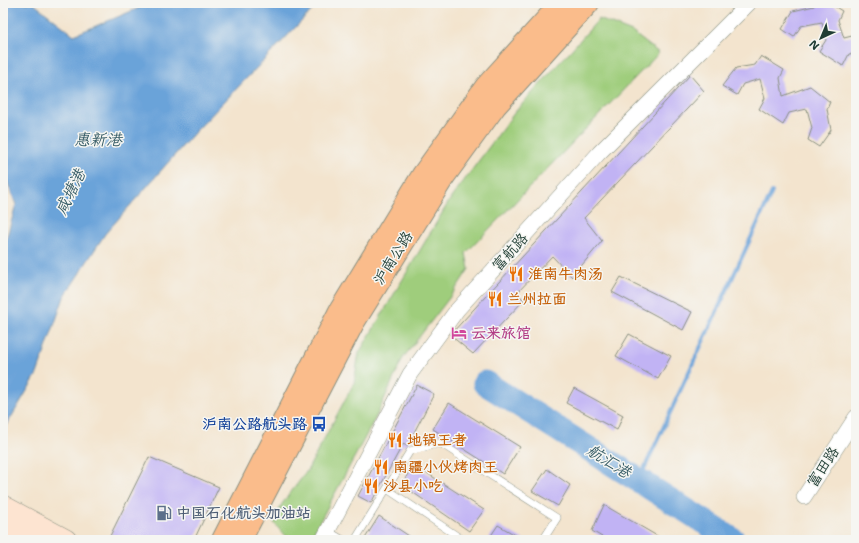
<svg xmlns="http://www.w3.org/2000/svg" width="859" height="543" font-family="'Shantell Sans','LXGW WenKai TC',sans-serif">
<style>
.green{fill:#9fcd7b;stroke:#5f8558}
.water{fill:#6aa3d9;stroke:#447086}
.lines{fill:none;stroke-linecap:round;stroke-linejoin:round}
.stream{stroke:#6aa3d9;stroke-width:4}
.river{stroke:#6aa3d9;stroke-width:25}
.building{fill:#c1b3f4}
.service-casing{stroke:#899081;stroke-width:8}
.minor-casing{stroke:#899081;stroke-width:16}
.secondary-casing{stroke:#899081;stroke-width:22}
.primary-casing{stroke:#899081;stroke-width:24}
.service{stroke:#fff;stroke-width:7}
.minor{stroke:#fff;stroke-width:15}
.secondary{stroke:#fde4d1;stroke-width:21}
.primary{stroke:#fabc8b;stroke-width:22}
.labels{text-anchor:middle;dominant-baseline:central;stroke-width:3;stroke-linejoin:round;paint-order:stroke}
.street-label{font-size:15px;fill:#1f3d34;stroke:#f6f6f2}
.food-label{font-size:15px;font-weight:bold;fill:#c56008;stroke:#f6f6f2;text-anchor:start}
.hotel-label{font-size:15px;font-weight:bold;fill:#b23c85;stroke:#f6f6f2;text-anchor:start}
.transit-label{font-size:15px;font-weight:bold;fill:#164399;stroke:#f6f6f2;text-anchor:end}
.service-label{font-size:15px;font-weight:bold;fill:#4e5e75;stroke:#f6f6f2;text-anchor:start}
.water-label{font-size:16px;font-style:italic;fill:#365c66;stroke:#f6f6f2}
</style>
<rect width="100%" height="100%" fill="#f6f6f2"/>
<filter id="ink" filterUnits="userSpaceOnUse"><feTurbulence type="fractalNoise" baseFrequency=".025" numOctaves="2"/><feDisplacementMap in="SourceGraphic" scale="8" xChannelSelector="R" yChannelSelector="G"/><feConvolveMatrix kernelMatrix="1 2 1 2 8 2 1 2 1" color-interpolation-filters="sRGB"/></filter>
<filter id="wash" filterUnits="userSpaceOnUse"><feTurbulence type="fractalNoise" baseFrequency=".012" numOctaves="4" result="noise"/><feDisplacementMap in="SourceGraphic" scale="16" xChannelSelector="R" yChannelSelector="G"/><feGaussianBlur stdDeviation="0.9" result="paint"/><feColorMatrix in="noise" values="0 0 0 0 0 0 0 0 0 0 0 0 0 0 0 0 0 1.4 0 .05"/><feComposite in="paint" operator="in"/></filter>
<g filter="url(#wash)">
<rect width="100%" height="100%" fill="#f3e4ce"/>
<path class="green" d="M599,19L632,32L659,53L466,253L469,269L453,293L403,358L376,417L312,536L308,540C289,540 284,537 274,522L282,504L307,471L354,383L359,353L451,198L515,112Z"/>
<path class="water" d="M3,3H33L74,35L151,3H319L195,132L105,234L64,297L37,374L3,431V250L16,205L3,170Z"/>
<g class="lines">
<path class="stream" d="M639,480L772,192"/>
<path class="river" d="M485,383L733,540"/>
</g>
<g id="blocks">
<path class="building" d="M816,3H829L842,11L838,20L844,38L856,35V53L849,54L843,66L819,51L826,40L822,22L801,26L794,37L782,29L793,11L814,6Z
M761,56L784,70L780,78L783,96L810,86L830,102L827,109L831,130L819,147L808,140L812,128L807,109L789,113L783,125L759,109L765,98L760,79L743,84L737,95L722,86L736,68L755,65Z
M690,75L704,91L584,218L602,241L572,277L552,256L517,293L524,300L473,354L450,335Z
M621,277L692,312L683,330L612,292Z
M629,334L671,356L658,379L616,356Z
M417,385L434,394L407,446L403,444L371,503L358,496Z
M574,388L623,415L617,430L566,403Z
M449,403L520,447L503,474L433,429Z
M149,457L219,487L194,540H108Z
M413,464L484,510L469,531L402,485Z
M547,469L570,485L558,506L532,491Z
M604,505L664,540H607L592,531Z
M379,516L415,540H364Z
M498,525L524,540H488Z"/>
</g>
</g>
<g filter="url(#ink)">
<use href="#blocks" fill-opacity="0" stroke="#899081" stroke-width="1"/>
<g class="lines">
<g class="service-casing">
<path id="service" d="M387,489L463,540
M328,531L343,540
M355,540L410,451L440,443L557,518L543,540"/>
</g>
<g class="minor-casing">
<path id="minor" d="M804,497L856,417
M323,540L410,374L457,310L599,153L749,3"/>
</g>
<g class="secondary-casing">
<path id="secondary" d="M3,506L66,540
M3,525L31,540"/>
</g>
<g class="primary-casing">
<path id="primary" d="M223,540L340,311L423,175L486,87L562,3
M240,540L353,323L444,176L495,106L588,3"/>
</g>
<use href="#service" class="service"/>
<use href="#minor" class="minor"/>
<use href="#secondary" class="secondary"/>
<use href="#primary" class="primary"/>
</g>
</g>
<defs>
<g id="restaurant-bare" transform="scale(1.2)"><path d="M-5-6h1v4h1v-4h1v4h1v-4h1v5L-1.5 .5V6h-2V.5L-5-1ZM5-6V6H3V1.5H1.5Q1.5-4 5-6Z" fill="#e8710a" stroke="#f6f6f2" stroke-width="2.5" paint-order="stroke"/></g>
<g id="hotel-bare" transform="scale(1.2)"><path d="M-6-4.5h1.5V1H6V5H4.5V3h-9V5H-6ZM-4 0a1.8 1.8 0 1 1 3.6 0ZM.5 0V-2.5h3Q6-2.5 6 0Z" fill="#d1479c" stroke="#f6f6f2" stroke-width="2.5" paint-order="stroke"/></g>
<g id="bus-bare" transform="scale(1.2)"><path d="M-5-6H5V4H4V6H2V4H-2V6H-4V4H-5ZM-3.5-4V0h7V-4ZM-3.5 1.2v1.5H-2V1.2ZM2 1.2v1.5H3.5V1.2Z" fill="#1a4fb4" stroke="#f6f6f2" stroke-width="2.5" paint-order="stroke"/></g>
<g id="fuel-bare" transform="scale(1.2)"><path d="M-5.5-6h7V0h2V4h1.3V-2.5L3-4.5l.8-.8L6-3V5H2.5V1h-1V6h-7ZM-4.2-4.7v3.2H.2V-4.7Z" fill="#5c6f8a" stroke="#f6f6f2" stroke-width="2.5" paint-order="stroke"/></g>
</defs>
<g fill-rule="evenodd">
<use href="#restaurant-bare" x="516" y="274"/>
<use href="#restaurant-bare" x="495" y="299"/>
<use href="#hotel-bare" x="459" y="333"/>
<use href="#bus-bare" x="319" y="424"/>
<use href="#restaurant-bare" x="395" y="440"/>
<use href="#restaurant-bare" x="381" y="467"/>
<use href="#restaurant-bare" x="371" y="486"/>
<use href="#fuel-bare" x="164" y="513"/>
</g>
<g class="labels">
<g class="street-label">
<text transform="translate(510 252) rotate(-48)">富航路</text>
<text transform="translate(393 258) rotate(-58)">沪南公路</text>
<text transform="translate(823 467) rotate(-57)">富田路</text>
</g>
<g class="food-label">
<text x="528" y="274">淮南牛肉汤</text>
<text x="507" y="299">兰州拉面</text>
<text x="407" y="440">地锅王者</text>
<text x="393" y="467">南疆小伙烤肉王</text>
<text x="383" y="486">沙县小吃</text>
</g>
<g class="hotel-label">
<text x="471" y="333">云来旅馆</text>
</g>
<g class="transit-label">
<text x="307" y="424">沪南公路航头路</text>
</g>
<g class="service-label">
<text x="176" y="513">中国石化航头加油站</text>
</g>
<g class="water-label">
<text x="98" y="139">惠新港</text>
<text transform="translate(70 192) rotate(-64)">咸塘港</text>
<text transform="translate(609 461) rotate(32)">航汇港</text>
</g>
</g>
<rect width="859" height="543" fill="none" stroke="#f6f6f2" stroke-width="16"/>
<g transform="translate(821 38) rotate(224)" stroke="#f6f6f2" stroke-width="3" paint-order="stroke">
<path d="M0-3L7 15L0 10L-7 15Z" fill="#1f3d34"/>
<text y="-6" font-size="11" font-weight="bold" text-anchor="middle" fill="#1f3d34">N</text>
</g>
</svg>
